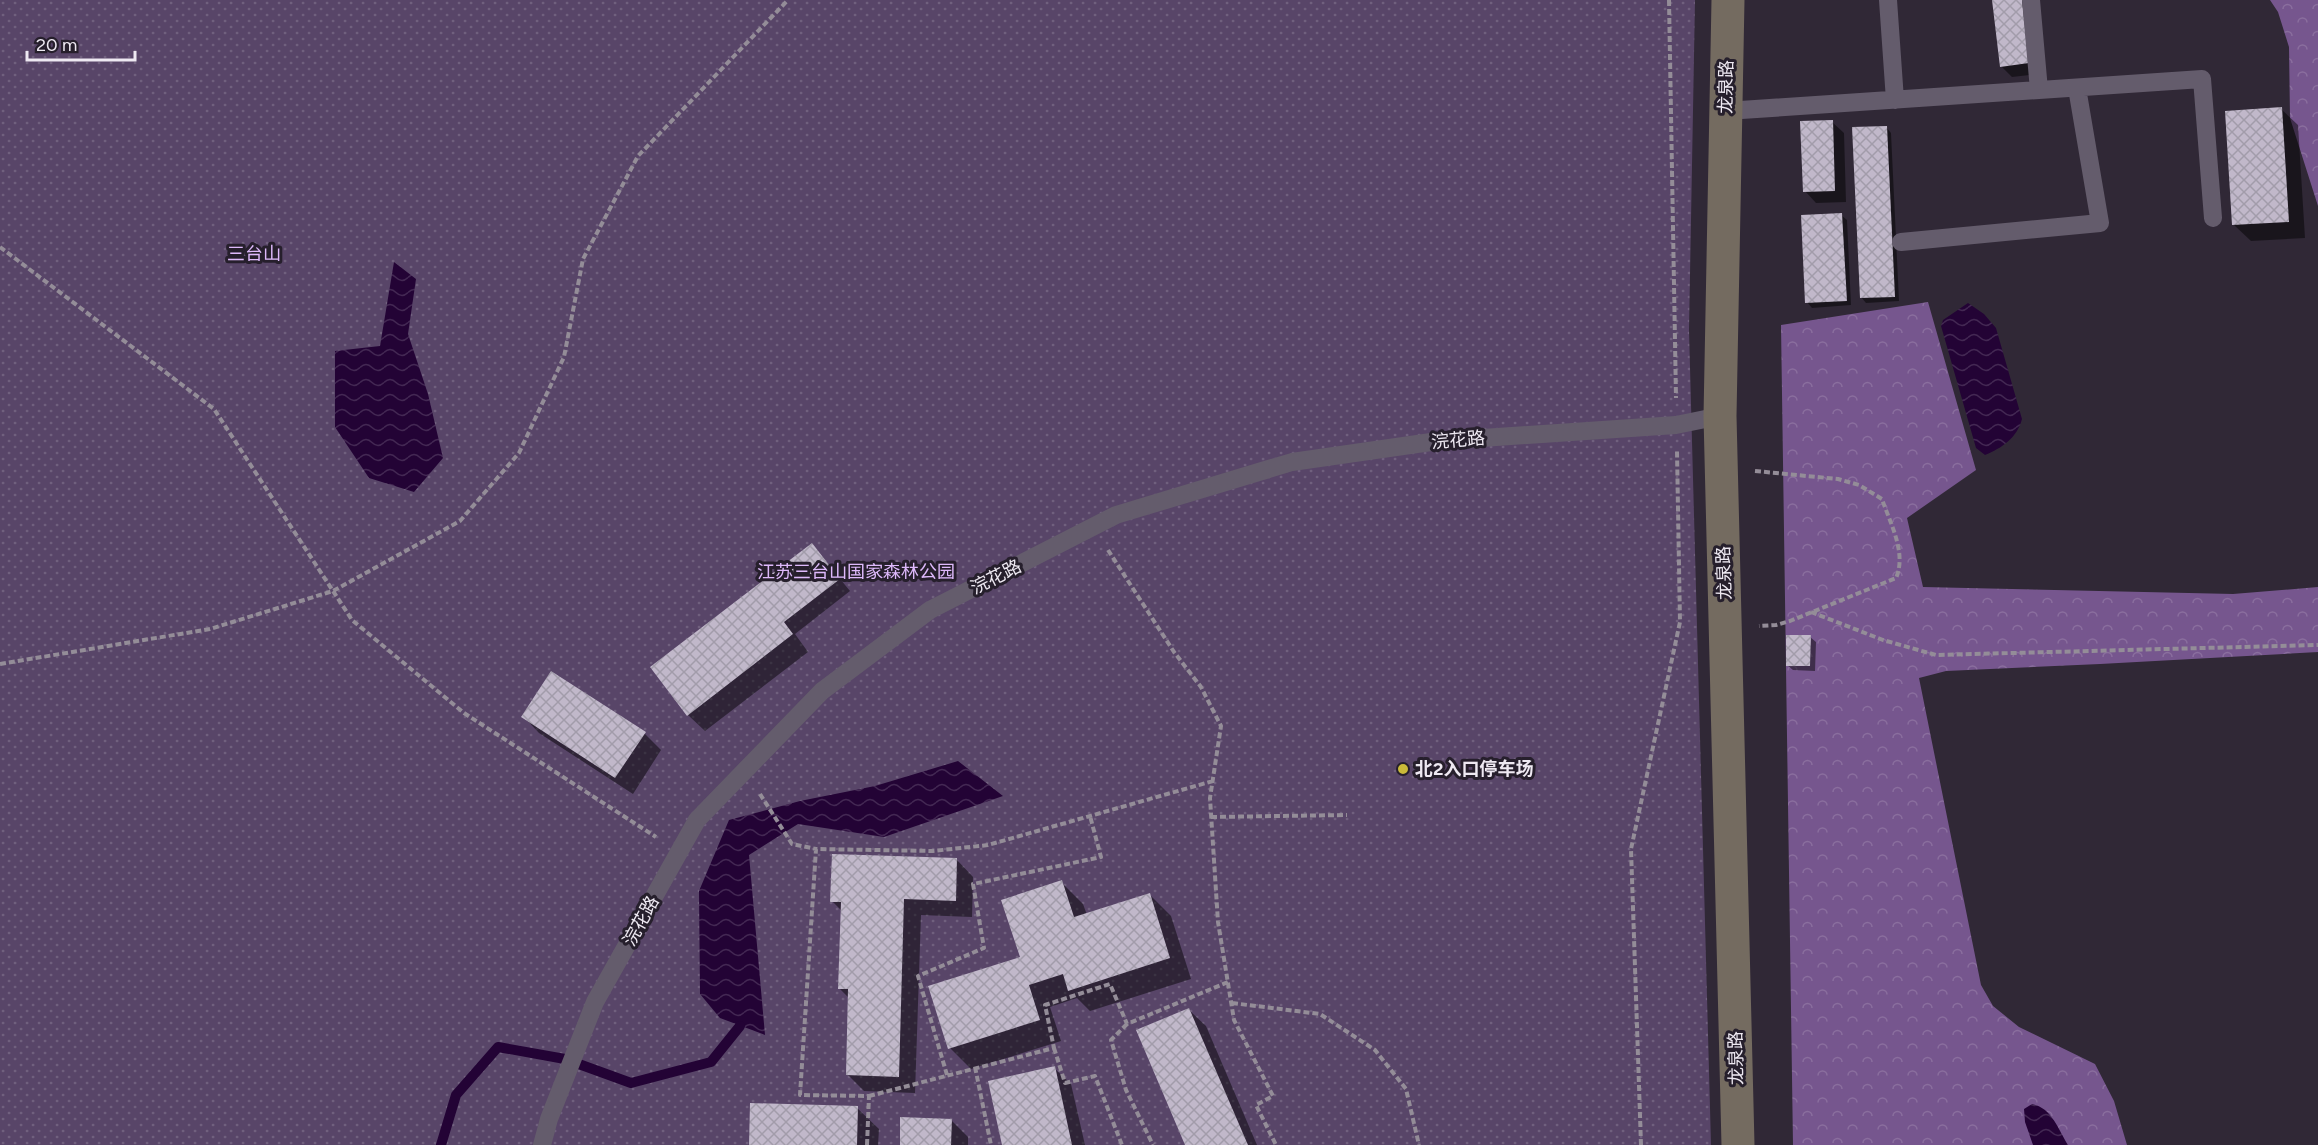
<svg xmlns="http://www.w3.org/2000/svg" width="2318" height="1145" font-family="Figtree,'Noto Sans SC',sans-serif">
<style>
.forest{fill:url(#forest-crowns)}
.park{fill:url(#park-dots)}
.water{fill:url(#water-waves)}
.shadow{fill:#0007}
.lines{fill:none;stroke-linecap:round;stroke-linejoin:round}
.stream{stroke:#230335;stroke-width:10}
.building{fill:url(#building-cross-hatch)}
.path{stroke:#948d98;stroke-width:4;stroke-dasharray:6 3;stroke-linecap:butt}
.lane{stroke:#645c6c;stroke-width:18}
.secondary{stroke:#746b60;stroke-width:33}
.poi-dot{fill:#caba39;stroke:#261f2c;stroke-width:2}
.labels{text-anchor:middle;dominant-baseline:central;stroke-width:6;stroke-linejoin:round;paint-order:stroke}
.street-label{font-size:18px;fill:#eee9f2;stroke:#261f2c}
.park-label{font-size:18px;fill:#deb9fb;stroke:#261f2c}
.poi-label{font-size:18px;font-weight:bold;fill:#eee9f2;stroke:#261f2c;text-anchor:start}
</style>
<defs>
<pattern id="forest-crowns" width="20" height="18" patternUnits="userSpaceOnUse" patternTransform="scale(1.5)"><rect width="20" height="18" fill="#76568e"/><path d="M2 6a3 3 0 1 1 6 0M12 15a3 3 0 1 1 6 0" fill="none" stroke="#8a6e9e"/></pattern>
<pattern id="park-dots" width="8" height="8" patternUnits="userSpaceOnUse" patternTransform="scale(1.5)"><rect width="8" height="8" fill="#584568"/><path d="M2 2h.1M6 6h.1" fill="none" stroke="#70607e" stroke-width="1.8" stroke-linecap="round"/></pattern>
<pattern id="water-waves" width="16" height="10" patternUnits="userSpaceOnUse" patternTransform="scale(1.5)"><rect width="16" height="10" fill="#230335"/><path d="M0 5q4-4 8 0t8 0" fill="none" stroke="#432853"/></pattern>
<pattern id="building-cross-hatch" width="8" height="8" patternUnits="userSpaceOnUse" patternTransform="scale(1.5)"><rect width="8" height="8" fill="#c1b8ca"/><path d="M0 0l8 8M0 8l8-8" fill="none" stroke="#a29caa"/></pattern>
</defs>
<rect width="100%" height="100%" fill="#302836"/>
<path class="forest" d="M2270,0H2318V206L2290,118L2289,47L2278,12Z
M1928,302L1976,470L1907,518L1923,587L2233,594L2318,587V652L2100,664L1946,671L1919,678L1981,985L1993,1006L2019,1027L2095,1064L2114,1101L2127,1145H1793L1781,325Z"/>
<path class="park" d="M0,0H1695L1689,330L1711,1145H0Z"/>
<path class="water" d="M394,262L416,279L408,334L428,394L443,458L414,492L369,478L335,427V351L380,346Z
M1968,303L1984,314L1996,328L2022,419C2017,438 2002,448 1985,455L1976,448L1941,326L1943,320Z
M958,761L1003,796L884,837L798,824L749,855L765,1035L720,1018L700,994L699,891L729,820L800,801L875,786Z
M2032,1104C2052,1108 2058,1129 2068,1145H2033L2025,1122L2024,1109Z"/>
<path class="shadow" d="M1993,0H2031L2039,74L2012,77L2001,66Z
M2281,109L2298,125L2305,238L2251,241L2234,225Z
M1832,122L1844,133L1846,202L1816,203L1805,191Z
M1886,127L1891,133L1899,301L1866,303L1861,297Z
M1841,215L1847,220L1851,305L1812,308L1807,302Z
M812,545L850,591L795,634L808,652L705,731L688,715Z
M1810,637L1816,642L1815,671L1793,670L1787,665Z
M523,716L645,734L661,750L633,794L539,733Z
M957,860L973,877L972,917L921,915L915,1093L864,1091L847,1074L849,998L840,989L842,911L832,901Z
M1061,882L1083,904L1087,915L1149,894L1171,916L1191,979L1090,1011L1077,998L1050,1007L1061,1041L971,1069L950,1048L1022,958Z
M1189,1010L1206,1026L1257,1145H1187Z
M1054,1068L1071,1084L1085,1145H1004Z
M857,1108L879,1129L878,1145H751Z
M951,1120L968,1137V1145H901Z"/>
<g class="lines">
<path class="stream" d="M441,1145L456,1095L498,1047L565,1059L631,1083L711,1062L740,1026"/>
</g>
<path class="building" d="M1992,0H2022L2029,63L2000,67Z
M2282,107L2289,222L2232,225L2225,111Z
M1833,120L1835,191L1803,192L1800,121Z
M1887,126L1895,297L1860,298L1852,127Z
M1842,213L1847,301L1805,303L1801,215Z
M812,543L840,579L784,622L793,634L687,716L650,667Z
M1786,635H1811L1810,666H1786Z
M551,671L646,732L615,778L521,717Z
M832,854L957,858L956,901L904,899L899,1077L846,1075L848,989H838L841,902H830Z
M1062,880L1074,917L1150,893L1170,958L1068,991L1063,974L1029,985L1040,1020L948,1049L928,986L1020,957L1001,900Z
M1189,1008L1248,1145H1185L1136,1030Z
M1055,1066L1072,1145H1002L988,1081Z
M750,1103L858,1106L857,1145H749Z
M900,1117L952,1119L951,1145H900Z"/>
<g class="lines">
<path class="path" d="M1669,0L1676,398
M0,247L214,409L352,620L464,713L656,837
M1755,471L1838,479L1859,485L1882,499C1890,523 1907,553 1896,578L1790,621L1776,625L1759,626
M1108,550L1174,652L1201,687L1221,726L1210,798L1218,922L1234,1020L1273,1096L1256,1105L1276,1145
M1811,612L1883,640L1936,655L2318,645
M0,664L210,629L333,591L460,521L519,453L564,357L583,259L638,156L788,0
M760,794L792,844L816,849
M1211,817L1347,815
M1232,1003L1320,1014L1375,1050L1406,1089L1419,1145
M1127,1024L1111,1040L1126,1090L1153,1145
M1054,1048L1065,1083L1095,1076L1122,1145
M975,1067L991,1145
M947,1075L918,976L984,948L973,884L1101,857L1090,816
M869,1096L1054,1048L1045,1005L1110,984L1127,1024L1228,982
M867,1145L869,1096L800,1095L816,849L933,851L988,845L1213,781
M1641,1145L1631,849L1680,622L1677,451"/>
<path class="lane" d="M1888,0L1895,100
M2031,0L2039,90
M1726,111L2202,79L2213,218
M1901,242L2100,223L2077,88
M542,1145L549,1119L595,1002L697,820L822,691L930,610L1116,515L1292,462L1438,441L1676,425L1720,416"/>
<path class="secondary" d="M1728,0L1720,416L1738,1145"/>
</g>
<circle class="poi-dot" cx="1403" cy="769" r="6"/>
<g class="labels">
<g class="street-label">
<text transform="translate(1726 87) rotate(-89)">龙泉路</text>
<text transform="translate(1458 440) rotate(-5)">浣花路</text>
<text transform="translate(1724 573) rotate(-92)">龙泉路</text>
<text transform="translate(996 577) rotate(-27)">浣花路</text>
<text transform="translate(641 921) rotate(-61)">浣花路</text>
<text transform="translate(1736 1058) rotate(-91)">龙泉路</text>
</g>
<g class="park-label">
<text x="254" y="254">三台山</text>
<text x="856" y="572">江苏三台山国家森林公园</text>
</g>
<g class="poi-label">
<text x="1415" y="769">北2入口停车场</text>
</g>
</g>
<path d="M27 51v9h108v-9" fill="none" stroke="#eee9f2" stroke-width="3"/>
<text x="36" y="51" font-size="18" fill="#eee9f2" stroke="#261f2c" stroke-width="4.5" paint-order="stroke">20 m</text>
</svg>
